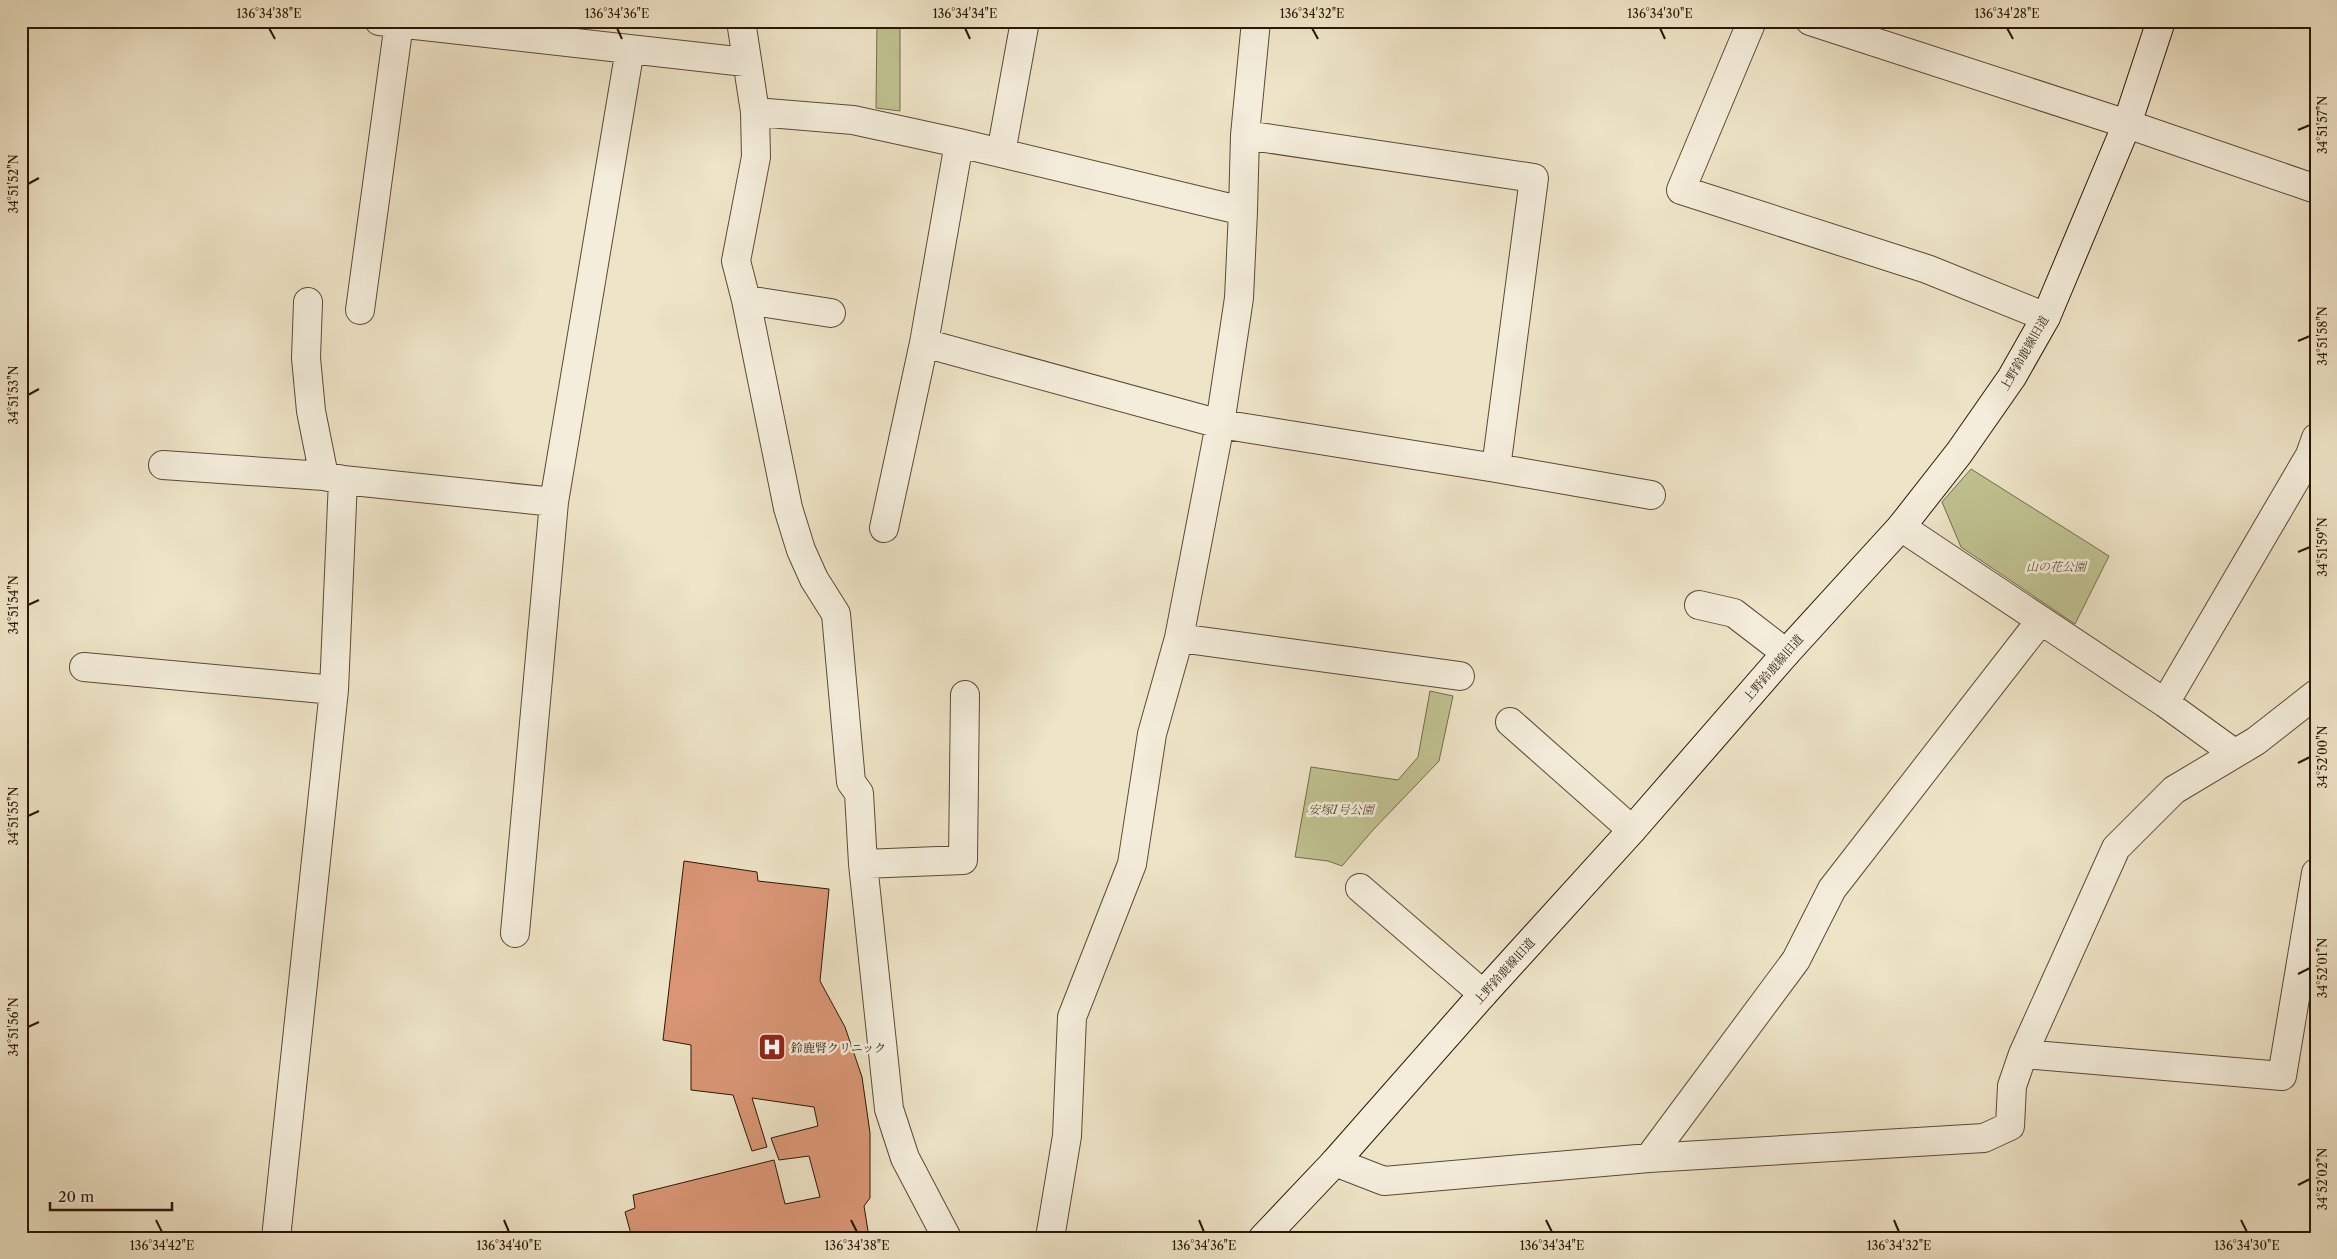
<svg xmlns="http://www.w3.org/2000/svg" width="2337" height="1259" font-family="'Libre Caslon Text','Noto Serif JP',serif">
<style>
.green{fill:#c0c291;stroke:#756c4b}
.building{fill:#da9676;stroke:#2a1605}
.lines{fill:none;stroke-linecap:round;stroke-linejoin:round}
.street-casing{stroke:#5b4a36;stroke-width:30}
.secondary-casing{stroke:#2a1605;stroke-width:30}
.street{stroke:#f4eddb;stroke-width:28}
.secondary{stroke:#f4eddb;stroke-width:28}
.ticks{fill:none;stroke:#2a1605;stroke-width:2}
.labels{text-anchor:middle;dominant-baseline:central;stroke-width:5;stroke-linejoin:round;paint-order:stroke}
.street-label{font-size:12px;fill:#2a1605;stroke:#f4eddb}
.park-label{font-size:12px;font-style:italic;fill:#5e5236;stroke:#f4eddb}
.poi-label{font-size:12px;fill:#2a1605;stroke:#f4eddb;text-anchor:start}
.neatline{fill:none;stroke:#2a1605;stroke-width:2}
.ticks-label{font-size:12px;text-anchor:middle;fill:#2a1605}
</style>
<rect width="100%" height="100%" fill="#eee4c7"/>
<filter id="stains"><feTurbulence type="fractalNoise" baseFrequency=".004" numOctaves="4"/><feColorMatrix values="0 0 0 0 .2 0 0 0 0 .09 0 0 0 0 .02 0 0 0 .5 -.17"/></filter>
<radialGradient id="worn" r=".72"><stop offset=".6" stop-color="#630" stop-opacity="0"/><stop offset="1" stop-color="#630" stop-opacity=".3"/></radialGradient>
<path class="green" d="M877,21H900V111L876,108Z
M1971,469L2109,556L2075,624L1961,547L1942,502Z
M1430,691L1453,696L1439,761L1373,830L1342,866L1328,861L1295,857L1311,767L1398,780L1418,757Z"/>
<path class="building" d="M684,861L757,872L758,881L829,889L820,981L845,1027L862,1077L870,1133V1198L864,1206L869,1237L885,1236L886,1238H632L625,1212L635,1208L633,1195L774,1160L785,1204L820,1197L809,1156L779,1160L771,1138L818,1126L814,1107L752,1098L767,1147L752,1151L733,1095L691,1090V1045L663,1040Z"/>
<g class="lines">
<g class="street-casing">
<path id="street" d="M379,21L745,62
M741,21L755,112L756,157L736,261L746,300L788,508L801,550L814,579L836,614L851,782L859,793L863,864L889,1109L905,1158L947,1238
M1752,21L1681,190L1927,269L2046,317
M1810,21L2127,124L2316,189
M755,112L853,120L959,143L1243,211L1245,135L1256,21
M1245,135L1534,178L1496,468
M1001,153L1025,21
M746,300L831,313
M308,302L306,358L311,411L324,476
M360,310L399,23
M924,343L1220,424L1496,468L1651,495
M163,465L324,476L343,480
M1901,527L2165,703L2234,753
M884,528L924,343L959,143
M1699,605L1734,613L1786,653
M1179,638L1460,676
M84,667L334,690
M2165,703L2310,455L2316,438
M1510,722L1632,830
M863,864L963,860L965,695
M1360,888L1483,994
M515,933L554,502L630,49
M2023,1054L2282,1076L2316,873
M1649,1158L1796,960L1832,889L2041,620
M1335,1162L1384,1181L1649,1158L1984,1138L2010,1126L2012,1086L2023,1054L2116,848L2174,790L2256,741L2316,694
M276,1238L334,690L343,480L554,502
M1050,1238L1067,1136L1072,1017L1132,864L1152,734L1179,638L1220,424L1239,298L1243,211"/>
</g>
<g class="secondary-casing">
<path id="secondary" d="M1263,1238L1335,1162L1483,994L1632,830L1786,653L1901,527L1959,453L2012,377L2046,317L2127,124L2161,21"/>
</g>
<use href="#street" class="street"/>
<use href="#secondary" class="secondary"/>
</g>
<path class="ticks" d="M269,28L275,39M617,28L622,39M965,28L970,39M1312,28L1318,39M1660,28L1665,39M2007,28L2013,39M2298,130L2310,125M28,184L39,178M2298,341L2310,336M28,395L39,389M2298,552L2310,547M28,605L39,600M2298,763L2310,757M28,816L39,811M2298,974L2310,968M28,1027L39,1022M2298,1185L2310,1179M156,1220L162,1232M504,1220L509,1232M851,1220L857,1232M1199,1220L1204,1232M1546,1220L1552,1232M1894,1220L1899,1232M2241,1220L2247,1232"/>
<defs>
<g id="hospital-square" transform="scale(1.4375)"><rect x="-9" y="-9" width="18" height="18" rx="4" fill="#8f2418" stroke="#f4eddb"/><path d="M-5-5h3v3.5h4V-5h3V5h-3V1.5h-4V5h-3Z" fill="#fff"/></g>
</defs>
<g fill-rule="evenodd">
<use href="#hospital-square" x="772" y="1047"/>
</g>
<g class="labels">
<g class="street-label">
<text transform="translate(2024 353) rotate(-60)">上野鈴鹿線旧道</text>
<text transform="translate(1773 668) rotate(-49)">上野鈴鹿線旧道</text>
<text transform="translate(1504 971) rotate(-48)">上野鈴鹿線旧道</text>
</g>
<g class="park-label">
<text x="2056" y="566">山の花公園</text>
<text x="1341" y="809">安塚1号公園</text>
</g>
<g class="poi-label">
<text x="791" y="1047">鈴鹿腎クリニック</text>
</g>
</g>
<rect width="2337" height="1259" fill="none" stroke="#eee4c7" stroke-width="55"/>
<path d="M50 1202v8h122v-8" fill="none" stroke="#2a1605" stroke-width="2.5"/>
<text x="58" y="1202" font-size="15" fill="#2a1605" stroke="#f4eddb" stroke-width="4" paint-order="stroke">20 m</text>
<rect x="28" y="28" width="2282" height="1204" class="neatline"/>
<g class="ticks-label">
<text x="269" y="18">136°34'38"E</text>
<text x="617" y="18">136°34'36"E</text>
<text x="965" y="18">136°34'34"E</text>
<text x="1312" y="18">136°34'32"E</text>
<text x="1660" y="18">136°34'30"E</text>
<text x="2007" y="18">136°34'28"E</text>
<text transform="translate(2323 125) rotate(-90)" y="4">34°51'57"N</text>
<text transform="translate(14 184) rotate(-90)" y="4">34°51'52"N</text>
<text transform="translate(2323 336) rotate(-90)" y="4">34°51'58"N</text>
<text transform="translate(14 395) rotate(-90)" y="4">34°51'53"N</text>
<text transform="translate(2323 547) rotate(-90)" y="4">34°51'59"N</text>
<text transform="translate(14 605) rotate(-90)" y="4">34°51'54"N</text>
<text transform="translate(2323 757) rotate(-90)" y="4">34°52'00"N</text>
<text transform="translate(14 816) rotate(-90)" y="4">34°51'55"N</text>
<text transform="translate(2323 968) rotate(-90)" y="4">34°52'01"N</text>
<text transform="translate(14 1027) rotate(-90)" y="4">34°51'56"N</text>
<text transform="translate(2323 1179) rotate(-90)" y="4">34°52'02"N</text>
<text x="162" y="1250">136°34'42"E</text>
<text x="509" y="1250">136°34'40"E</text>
<text x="857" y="1250">136°34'38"E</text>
<text x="1204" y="1250">136°34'36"E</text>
<text x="1552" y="1250">136°34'34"E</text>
<text x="1899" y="1250">136°34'32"E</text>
<text x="2247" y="1250">136°34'30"E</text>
</g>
<rect width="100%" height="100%" filter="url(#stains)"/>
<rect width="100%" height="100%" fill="url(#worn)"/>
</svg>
